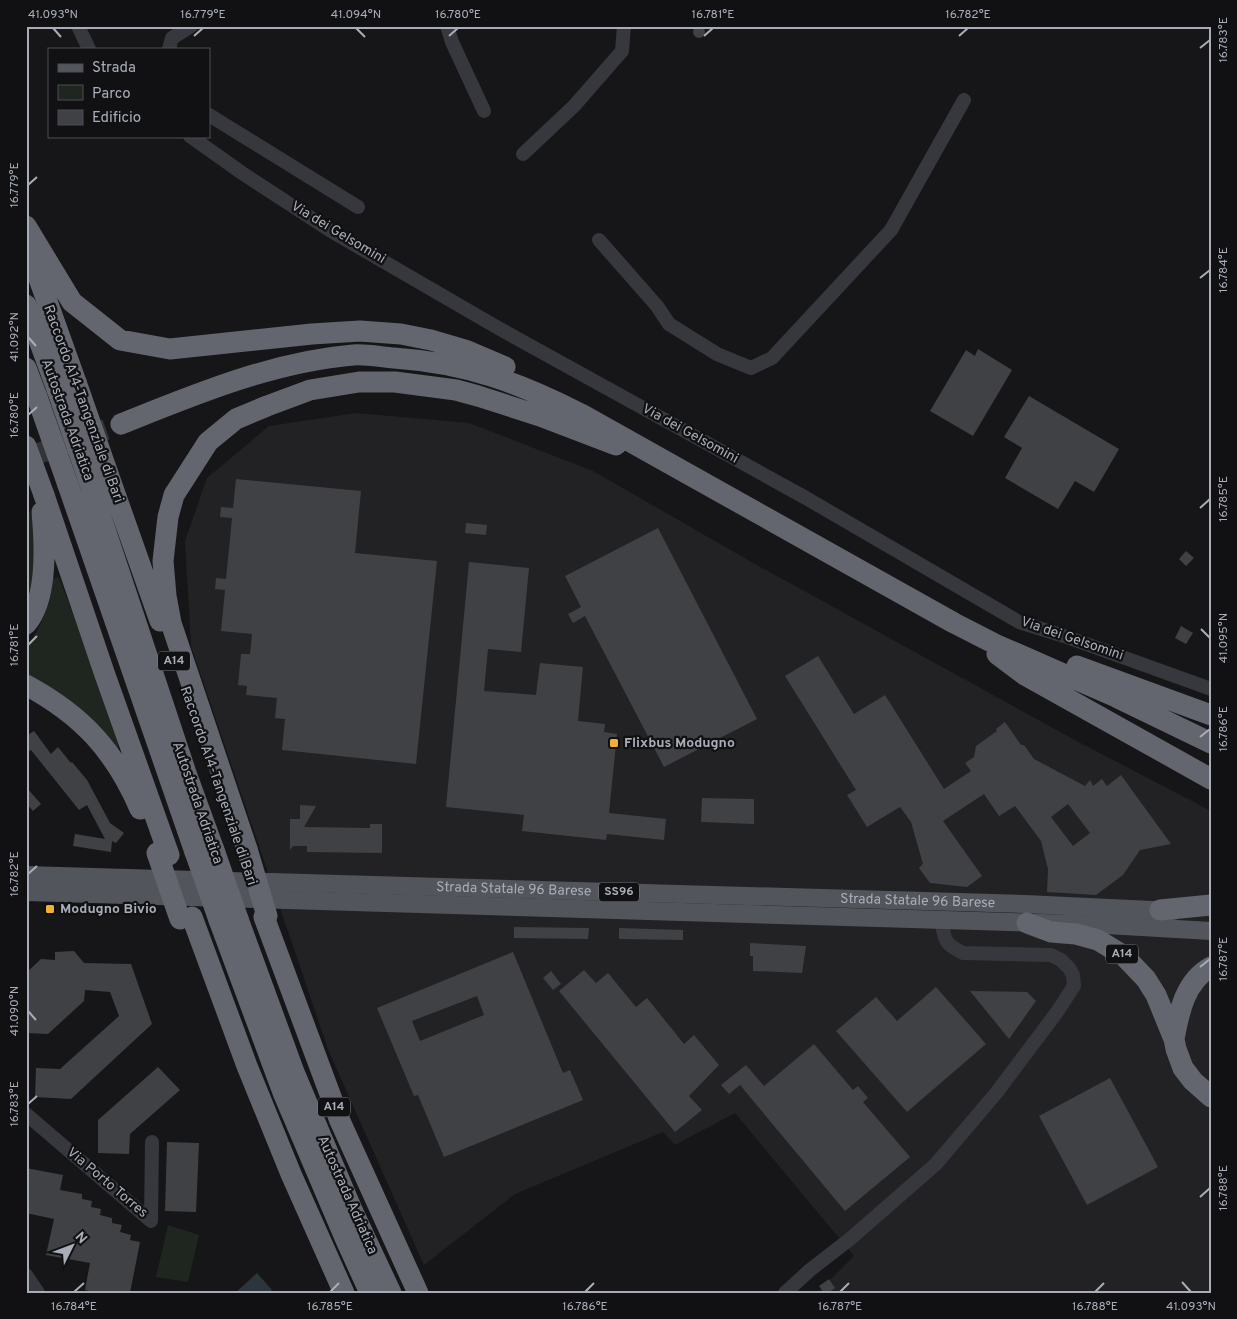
<svg xmlns="http://www.w3.org/2000/svg" width="1237" height="1319" font-family="Overpass,sans-serif">
<style>
.built{fill:#222225}
.green{fill:#1e261f}
.water{fill:#2c353c}
.building{fill:#404145;fill-rule:evenodd}
.lines{fill:none;stroke-linecap:round;stroke-linejoin:round}
.highway-tunnel{stroke:#333438;stroke-width:21;stroke-dasharray:21 11;stroke-linecap:butt}
.minor{stroke:#37383d;stroke-width:14}
.major{stroke:#53555c;stroke-width:18}
.highway{stroke:#63666e;stroke-width:21}
.highway-bridge{stroke:#63666e;stroke-width:21}
.ticks{fill:none;stroke:#a8adb8;stroke-width:2}
.poi-dot{fill:#f2b134;stroke:#111113;stroke-width:2}
.labels{text-anchor:middle;dominant-baseline:central;stroke-width:4.5;stroke-linejoin:round;paint-order:stroke}
.shield{fill:#111113;stroke:#7b7e86;stroke-width:1}
.shield-label{font-size:12px;font-weight:bold;fill:#a8adb8}
.street-label{font-size:14px;fill:#a8adb8;stroke:#111113}
.poi-label{font-size:14px;font-weight:bold;fill:#a8adb8;stroke:#111113;text-anchor:start}
.neatline{fill:none;stroke:#a8adb8;stroke-width:2}
.ticks-label{font-size:12px;text-anchor:middle;fill:#a8adb8}
</style>
<rect width="100%" height="100%" fill="#161618"/>
<path class="built" d="M356,413L469,423L593,471L755,564L1071,738L1211,811V1293H817L854,1256L735,1113L675,1145L663,1132L515,1194L424,1265L329,1052L191,646L185,541L207,478L269,426Z"/>
<path class="green" d="M26,503L35,524L39,551L26,614Z
M59,577L118,735V750L26,679V646C43,627 50,603 53,578Z
M168,1225L199,1235L188,1282L156,1277Z"/>
<path class="water" d="M257,1273L272,1290L269,1293H235Z"/>
<path class="building" d="M693 32a6 6 0 1 1 12 0a6 6 0 1 1-12 0Z
M978,349L1012,370L973,436L930,411L966,350L975,356Z
M1029,396L1119,449L1094,492L1075,481L1058,509L1005,478L1022,448L1004,437Z
M236,479L361,491L355,553L437,561L416,764L282,750L285,719L275,718L277,698L246,695L247,686L238,685L241,654H250L252,634L221,631L225,590L215,589L216,578L226,579L232,518L220,517L221,507L233,508Z
M466,523L487,525L486,535L465,533Z
M658,528L757,719L664,767L585,616L573,623L568,614L581,607L565,576Z
M1186,551L1194,558L1186,566L1179,559Z
M469,562L529,568L521,652L488,649L484,691L536,695L540,663L583,667L578,721L605,724L604,732L617,734L609,813L666,819L664,840L607,834L606,840L522,831L524,815L446,807Z
M1181,626L1193,633L1186,644L1175,638Z
M818,656L854,714L885,695L944,789L971,771L965,763L974,757L976,746L997,731L996,729L1005,722L1021,745H1024L1034,759L1085,786L1090,780L1093,786L1102,779L1107,786L1121,775L1171,844L1140,850L1123,875L1096,895L1047,892L1048,869L1041,841L1015,806L999,816L984,794L943,821L982,876L967,887L930,883L919,868L923,864L911,822L900,807L867,827L847,795L856,790L785,676ZM1068,804L1090,833L1073,846L1051,817Z
M34,731L51,754L58,747L71,763L72,762L87,780L110,823L124,833L116,843L112,841L111,852L73,846L75,834L105,839L87,805L79,810L31,750L26,753V736Z
M26,787L41,804L33,811L26,803Z
M702,798L754,799V824L701,822Z
M300,805L316,806L304,827L370,828V824H382V853L307,852V846H293L290,850V819H300Z
M514,927L589,928L588,939L514,938Z
M619,928L683,930V940L619,939Z
M750,943L806,946L802,973L753,971V956H750Z
M74,951L84,963L131,964L152,1024L71,1099L35,1097L36,1068L60,1069L119,1016L110,992L85,990L84,1001L48,1034L26,1033V973L41,959L55,960V952Z
M513,952L563,1073L570,1070L583,1100L444,1157L418,1095L414,1096L377,1008ZM477,996L484,1015L420,1041L412,1021Z
M584,970L596,983L608,973L636,1007L647,998L684,1044L694,1035L719,1065L689,1096L702,1110L675,1132L559,991Z
M551,971L561,984L553,990L543,978Z
M936,987L986,1044L907,1112L836,1031L876,997L897,1021Z
M970,991L1027,992L1036,1001L1009,1039Z
M814,1044L853,1090L858,1086L868,1098L863,1102L910,1157L845,1211L740,1085L729,1094L721,1085L746,1065L764,1086Z
M158,1067L180,1090L130,1134L129,1154L98,1153V1120Z
M1110,1078L1158,1167L1087,1205L1039,1116Z
M167,1142L199,1143L196,1212L165,1211Z
M26,1168L63,1175L60,1190L82,1194V1199L92,1201L91,1207L101,1209L100,1215L112,1218V1223L122,1225L120,1232L131,1235L130,1240L140,1242L130,1293H96L85,1290L90,1263L46,1255L54,1219L26,1213Z
M829,1279L835,1288L828,1293H824L819,1286Z"/>
<g class="lines">
<path class="highway-tunnel" d="M26,458L121,424"/>
<path class="minor" d="M78,26L89,49
M447,26L452,42L484,111
M169,49L172,38L191,26
M209,115L358,207
M190,136L242,173L331,231L500,329L806,498L1019,622L1064,636L1211,689
M523,154L574,106L622,51L624,26
M599,240L657,306L669,324L717,354L751,368L772,358L891,230L964,100
M26,1114L151,1221L152,1142
M26,1275L38,1293
M785,1293L810,1270L850,1239L936,1164L997,1092L1057,1012L1074,986L1073,975L1069,968L1061,960L1051,955L963,953C943,943 945,940 941,919"/>
<g class="major">
<path id="s1" d="M26,875L1025,904L1173,911"/>
<path d="M26,892L1107,925L1211,931"/>
</g>
<path class="highway" d="M26,226L72,302L120,340L170,349L312,334L360,331L401,334L431,340L465,350L505,367
M28,248L76,382
M26,305L57,389
M26,368L37,397
M121,424C196,394 272,362 353,355C366,354 381,357 394,358C466,363 518,382 581,414L954,623L997,645L1116,697L1211,743
M107,471L160,621
M88,478L186,773L214,850
M68,485L195,852
M44,495L105,675L169,855
M26,624C48,599 45,544 42,512
M997,654L1025,675L1211,779
M1077,666L1211,715
M26,685C82,715 115,751 140,809
M247,849L171,623L166,596L163,561L168,517L174,495L208,442L236,419L267,406L310,390L359,382H395L456,390L478,396L540,416L616,445
M1160,910L1211,905
M192,917L247,1066L291,1174L344,1293
M264,917L340,1121L418,1293
M238,919L294,1072L353,1212L391,1293
M219,920L284,1095L345,1238L370,1293
M1027,923L1051,932L1076,934L1098,940L1124,956L1146,979L1156,995L1174,1039L1176,1049L1183,1068L1193,1081L1211,1097
M1174,1039C1179,1012 1185,981 1211,967"/>
<path class="highway-bridge" d="M76,382L107,471
M57,389L88,478
M37,397L68,485
M26,446L44,495
M247,849L267,916
M214,850L238,919
M195,852L219,920
M157,853L180,919"/>
</g>
<path class="ticks" d="M53,28L61,37M356,28L365,37M194,36L203,28M449,36L458,28M704,36L713,28M959,36L968,28M1200,48L1210,40M28,185L37,177M1200,278L1210,270M28,337L36,346M28,415L37,407M1200,508L1210,499M1201,629L1210,638M28,645L37,636M1200,737L1210,729M28,874L37,866M1200,967L1210,959M28,1011L36,1020M28,1104L37,1096M1200,1197L1210,1188M1182,1282L1191,1292M74,1292L84,1283M330,1292L339,1283M585,1292L594,1283M840,1292L849,1283M1095,1292L1104,1283"/>
<g class="poi-dot">
<rect x="609" y="738" width="10" height="10" rx="2.5"/>
<rect x="45" y="904" width="10" height="10" rx="2.5"/>
</g>
<g class="labels">
<g class="shield">
<rect x="158" y="651.5" width="32" height="19" rx="4"/>
<rect x="599" y="882.5" width="40" height="19" rx="4"/>
<rect x="1106" y="944.5" width="32" height="19" rx="4"/>
<rect x="318" y="1097.5" width="32" height="19" rx="4"/>
</g>
<g class="shield-label">
<text x="174" y="661">A14</text>
<text x="619" y="892">SS96</text>
<text x="1122" y="954">A14</text>
<text x="334" y="1107">A14</text>
</g>
<g class="street-label">
<text transform="translate(338 233) rotate(31)">Via dei Gelsomini</text>
<text transform="translate(83 404) rotate(70)">Raccordo A14-Tangenziale di Bari</text>
<text transform="translate(67 420) rotate(70)">Autostrada Adriatica</text>
<text transform="translate(690 434) rotate(29)">Via dei Gelsomini</text>
<text transform="translate(1072 639) rotate(19)">Via dei Gelsomini</text>
<text transform="translate(218 786) rotate(71)">Raccordo A14-Tangenziale di Bari</text>
<text transform="translate(197 803) rotate(71)">Autostrada Adriatica</text>
<text stroke="none"><textPath href="#s1" startOffset="488">Strada Statale 96 Barese</textPath></text>
<text stroke="none"><textPath href="#s1" startOffset="892">Strada Statale 96 Barese</textPath></text>
<text transform="translate(107 1183) rotate(40)">Via Porto Torres</text>
<text transform="translate(347 1195) rotate(66)">Autostrada Adriatica</text>
</g>
<g class="poi-label">
<text x="624" y="743">Flixbus Modugno</text>
<text x="60" y="909">Modugno Bivio</text>
</g>
</g>
<rect width="1237" height="1319" fill="none" stroke="#111113" stroke-width="55"/>
<rect x="48" y="48" width="162" height="90" fill="#111113" stroke="#4d4f55"/>
<rect x="58" y="64" width="25" height="8" fill="#53555c" stroke="#4d4f55"/>
<text x="92" y="72" font-size="15" fill="#a8adb8">Strada</text>
<rect x="58" y="85" width="25" height="15" fill="#1e261f" stroke="#4d4f55"/>
<text x="92" y="98" font-size="15" fill="#a8adb8">Parco</text>
<rect x="58" y="110" width="25" height="15" fill="#404145" stroke="#4d4f55"/>
<text x="92" y="122" font-size="15" fill="#a8adb8">Edificio</text>
<g transform="translate(72 1246) rotate(48)" stroke="#111113" stroke-width="4" paint-order="stroke">
<path d="M0-4L9 19L0 12L-9 19Z" fill="#a8adb8"/>
<text y="-8" font-size="14" font-weight="bold" text-anchor="middle" fill="#a8adb8">N</text>
</g>
<rect x="28" y="28" width="1182" height="1264" class="neatline"/>
<g class="ticks-label">
<text x="53" y="18">41.093°N</text>
<text x="203" y="18">16.779°E</text>
<text x="356" y="18">41.094°N</text>
<text x="458" y="18">16.780°E</text>
<text x="713" y="18">16.781°E</text>
<text x="968" y="18">16.782°E</text>
<text transform="translate(1223 40) rotate(-90)" y="4">16.783°E</text>
<text transform="translate(14 185) rotate(-90)" y="4">16.779°E</text>
<text transform="translate(1223 270) rotate(-90)" y="4">16.784°E</text>
<text transform="translate(14 337) rotate(-90)" y="4">41.092°N</text>
<text transform="translate(14 415) rotate(-90)" y="4">16.780°E</text>
<text transform="translate(1223 499) rotate(-90)" y="4">16.785°E</text>
<text transform="translate(1223 638) rotate(-90)" y="4">41.095°N</text>
<text transform="translate(14 645) rotate(-90)" y="4">16.781°E</text>
<text transform="translate(1223 729) rotate(-90)" y="4">16.786°E</text>
<text transform="translate(14 874) rotate(-90)" y="4">16.782°E</text>
<text transform="translate(1223 959) rotate(-90)" y="4">16.787°E</text>
<text transform="translate(14 1011) rotate(-90)" y="4">41.090°N</text>
<text transform="translate(14 1104) rotate(-90)" y="4">16.783°E</text>
<text transform="translate(1223 1188) rotate(-90)" y="4">16.788°E</text>
<text x="74" y="1310">16.784°E</text>
<text x="330" y="1310">16.785°E</text>
<text x="585" y="1310">16.786°E</text>
<text x="840" y="1310">16.787°E</text>
<text x="1095" y="1310">16.788°E</text>
<text x="1191" y="1310">41.093°N</text>
</g>
</svg>
